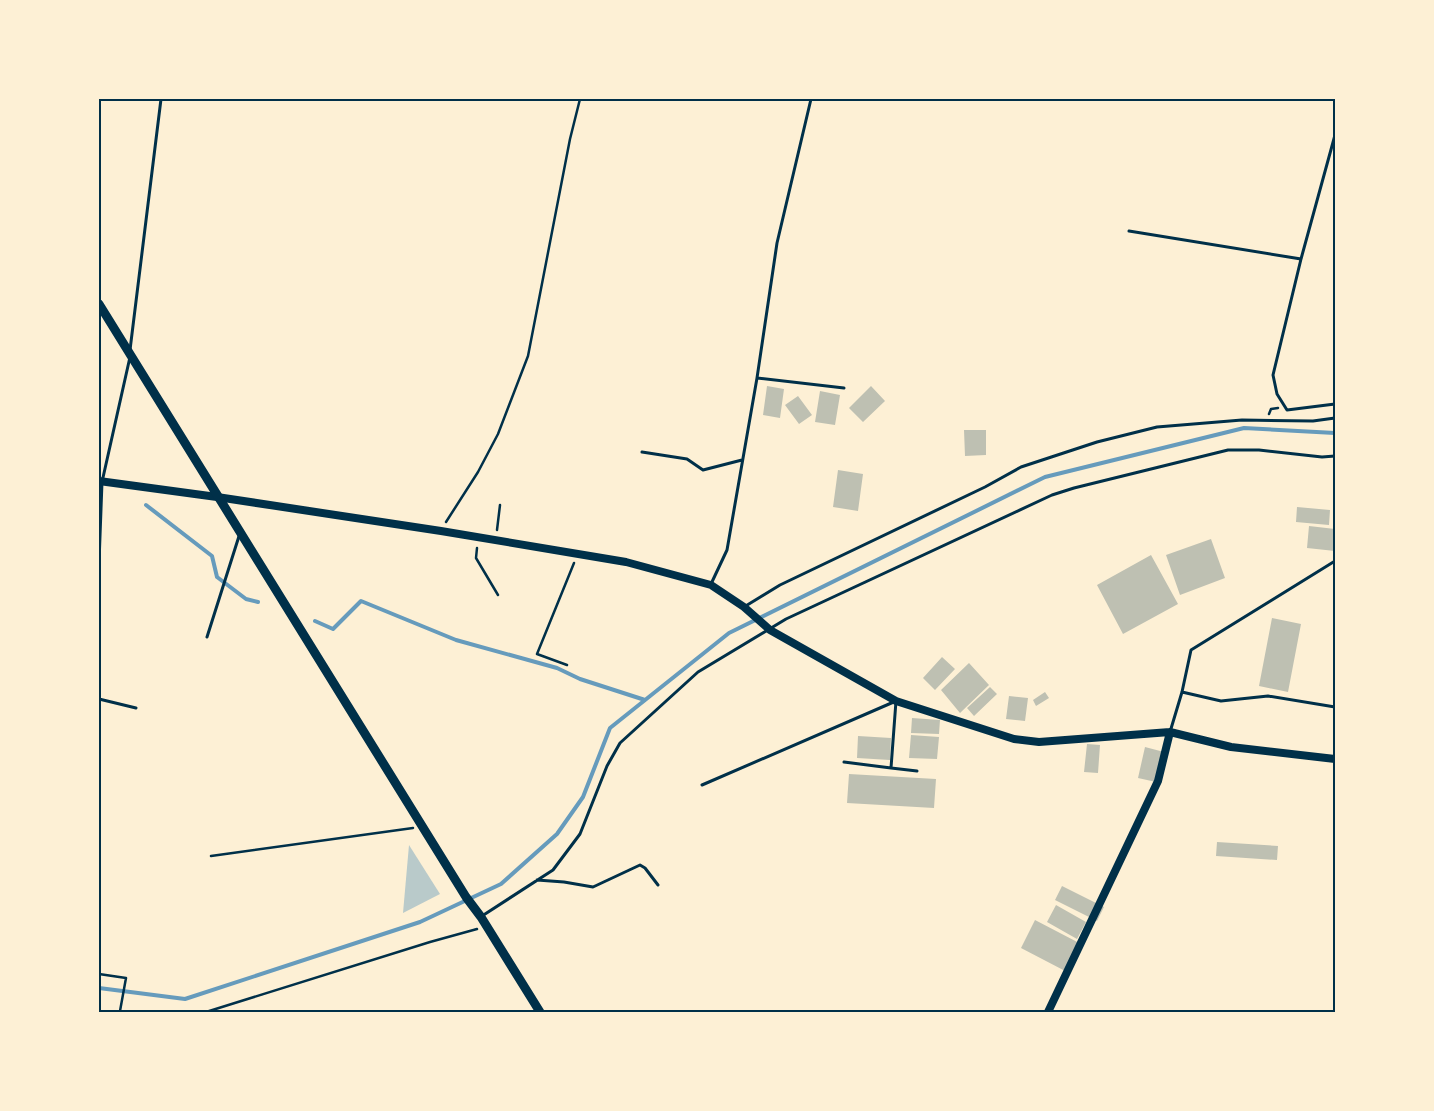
<svg xmlns="http://www.w3.org/2000/svg" width="1434" height="1111" font-family="Arial,sans-serif">
<style>
.green{fill:#b9caca}
.lines{fill:none;stroke-linecap:round;stroke-linejoin:round}
.stream{stroke:#669bbc;stroke-width:4}
.building{fill:#bec0b2}
.path{stroke:#003049;stroke-width:2.5}
.service{stroke:#003049;stroke-width:3}
.tertiary{stroke:#003049;stroke-width:8}
.secondary{stroke:#003049;stroke-width:9}
.neatline{fill:none;stroke:#003049;stroke-width:2}
</style>
<rect width="100%" height="100%" fill="#fdf0d5"/>
<path class="green" d="M409,845L440,894L403,913Z"/>
<g class="lines">
<path class="stream" d="M146,505L212,556L217,577L246,599L258,602
M315,621L333,629L361,601L456,640L557,668L580,679L645,700
M99,988L185,999L420,922L501,884L557,834L583,797L610,728L729,633L1045,477L1244,428L1335,433"/>
</g>
<path class="building" d="M767,386L784,389L780,418L763,415Z
M871,386L885,401L863,422L849,408Z
M820,391L840,395L835,425L815,422Z
M798,396L812,415L799,424L785,405Z
M964,430H986V455L965,456Z
M838,470L863,474L858,511L833,507Z
M1297,507L1330,510L1329,525L1296,522Z
M1309,526L1335,529V551L1307,548Z
M1211,539L1225,578L1180,595L1166,555Z
M1151,555L1178,604L1123,634L1097,585Z
M1272,618L1301,624L1288,692L1259,686Z
M942,657L955,669L935,690L923,678Z
M969,663L989,685L960,713L941,690Z
M990,687L997,694L974,716L967,708Z
M1045,692L1049,698L1036,706L1033,700Z
M1009,696L1028,698L1025,721L1006,719Z
M912,718L940,720L939,734L911,733Z
M911,735L939,737L937,759L909,758Z
M858,736L891,738L890,760L857,758Z
M1087,744L1100,745L1098,773L1084,772Z
M1145,747L1164,752L1156,782L1138,778Z
M849,774L936,779L934,808L847,803Z
M1217,842L1278,846L1277,860L1216,856Z
M1062,886L1104,907L1097,921L1055,900Z
M1056,905L1086,922L1077,939L1047,922Z
M1035,920L1083,945L1069,973L1021,948Z"/>
<g class="lines">
<path class="path" d="M1269,414L1271,409L1278,408
M446,522L478,472L498,434L528,356L570,139L580,99
M497,530L500,505
M477,548L476,558L498,595
M567,665L537,654L574,563
M211,856L413,828
M99,974L126,978L120,1011L130,1012
M206,1012L430,942L477,929"/>
<path class="service" d="M1335,135L1301,259L1273,375L1277,394L1287,410L1335,404
M1129,231L1301,259
M130,350L161,99
M757,378L844,388
M642,452L687,459L703,470L742,460
M99,563L102,482L130,357
M711,584L727,550L757,378L777,243L811,99
M744,607L780,585L985,487L1021,467L1097,442L1157,427L1242,420L1313,421L1335,418
M207,637L240,533
M1182,692L1221,701L1268,696L1335,707
M99,699L136,708
M1170,732L1182,692L1191,650L1335,561
M891,768L917,771
M702,785L896,701L891,768L844,762
M537,880L564,882L593,887L640,865L645,868L658,885
M482,916L553,870L580,834L607,766L620,743L698,672L786,619L1052,495L1074,488L1228,450H1259L1322,457L1335,456"/>
<path class="tertiary" d="M99,481L217,497L441,531L626,562L711,585L744,607L770,630L896,701L1014,739L1039,742L1170,732L1231,747L1335,759
M1048,1012L1158,781L1170,732"/>
<path class="secondary" d="M99,304L466,897L481,917L540,1012"/>
</g>
<rect width="1434" height="1111" fill="none" stroke="#fdf0d5" stroke-width="200"/>
<rect x="100" y="100" width="1234" height="911" class="neatline"/>
</svg>
